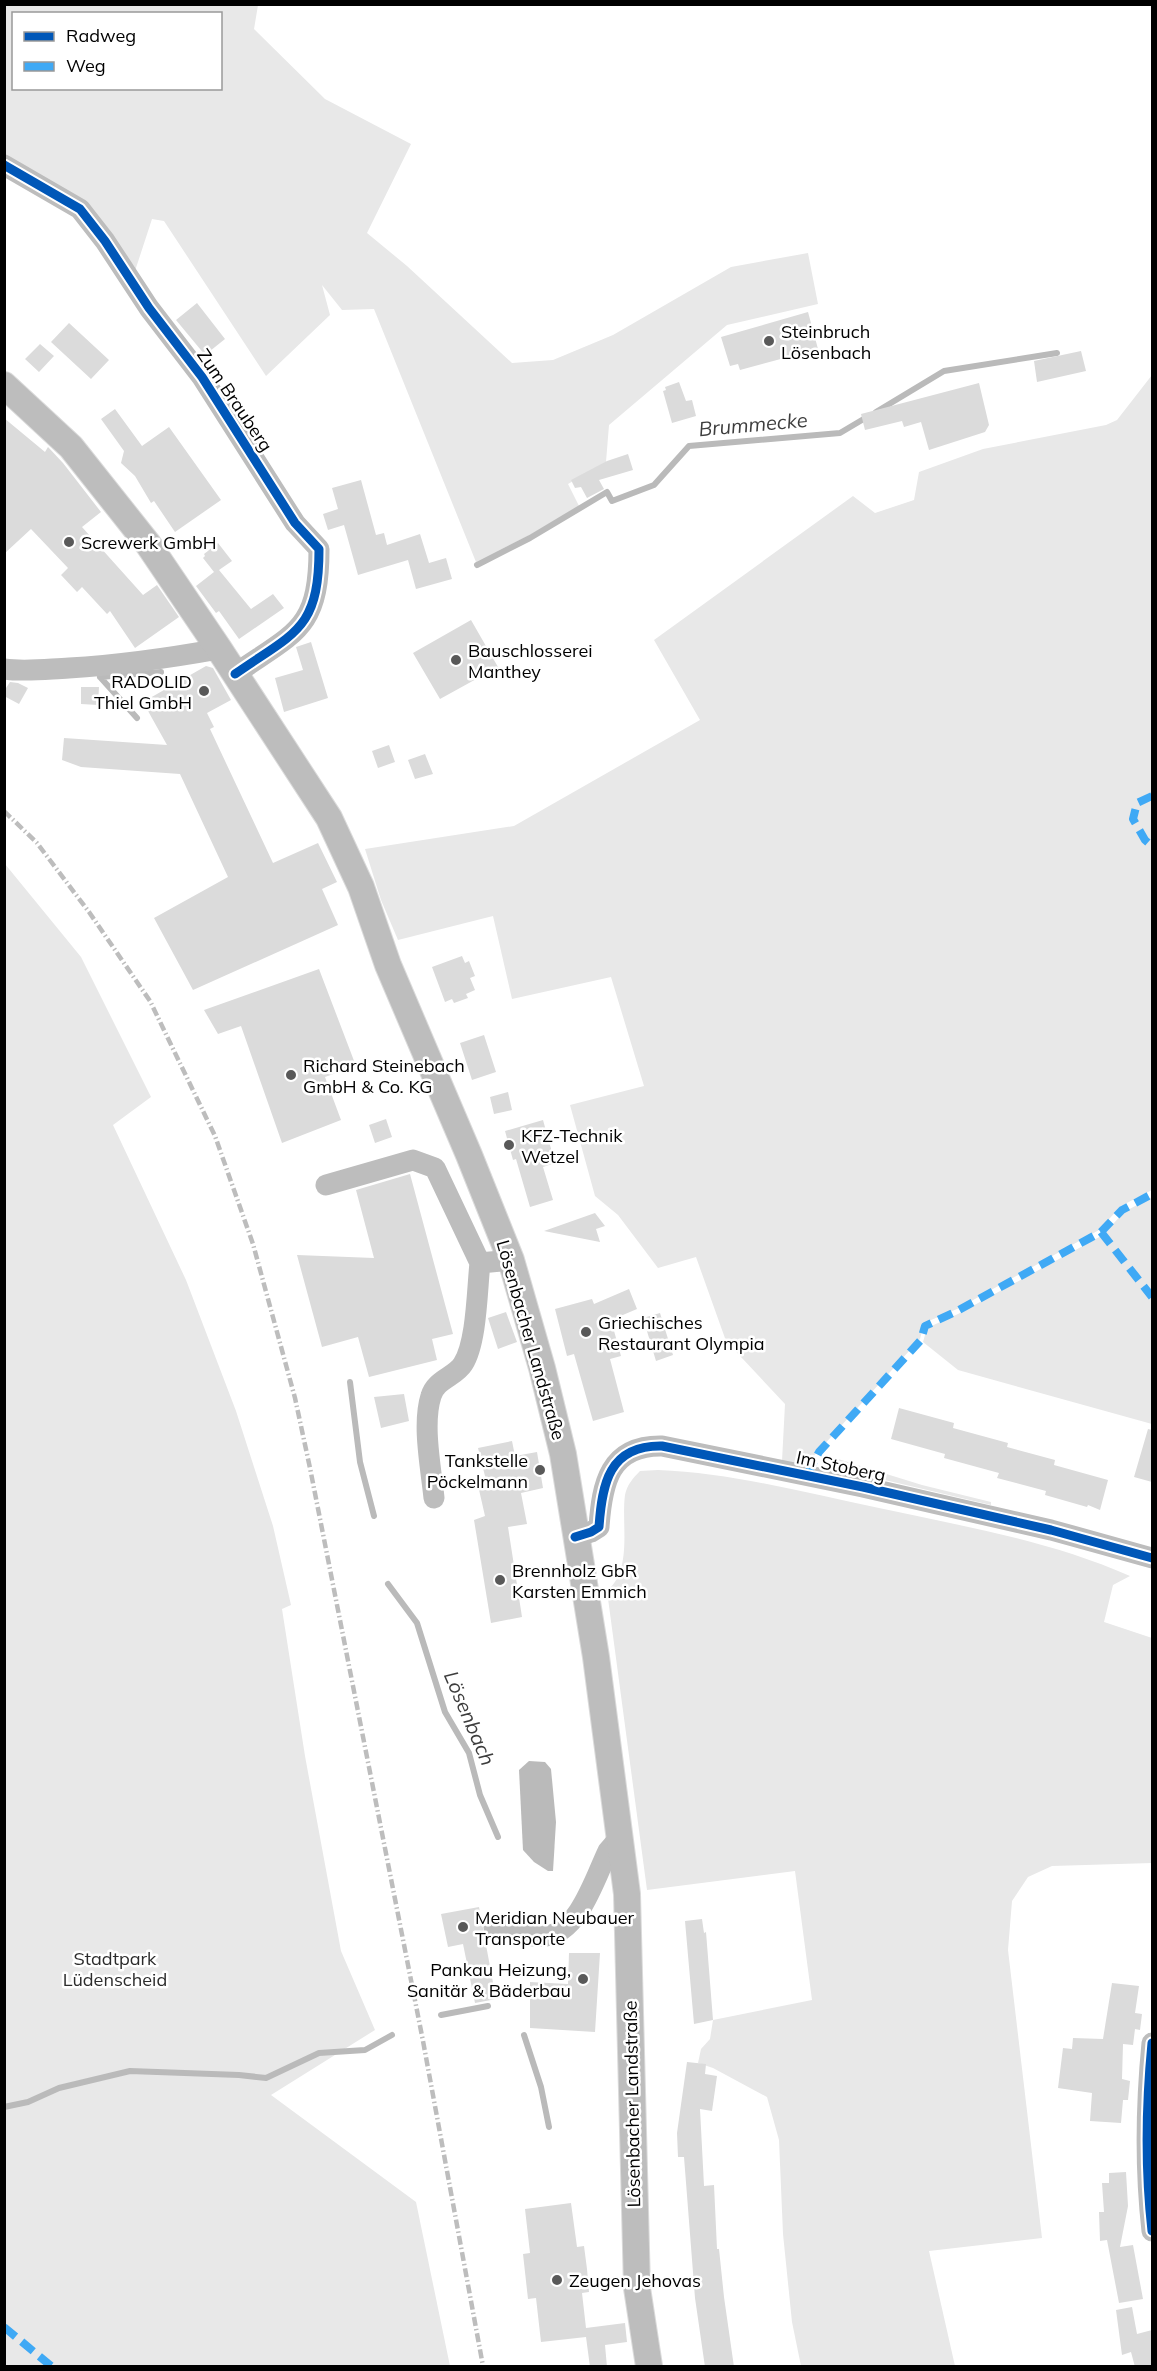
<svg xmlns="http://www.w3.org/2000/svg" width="1157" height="2371" font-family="Mulish,sans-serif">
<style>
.green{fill:#e8e8e8;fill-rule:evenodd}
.water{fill:#bababa}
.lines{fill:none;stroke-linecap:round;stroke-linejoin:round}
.stream{stroke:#bababa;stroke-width:6}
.building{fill:#dbdbdb}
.major-casing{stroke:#dbdbdb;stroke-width:28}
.minor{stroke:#bdbdbd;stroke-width:21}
.major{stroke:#bdbdbd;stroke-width:26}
.rail{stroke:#bdbdbd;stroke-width:4.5;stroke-dasharray:9 3 1.5 3;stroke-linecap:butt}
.quiet{stroke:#3fa9f5;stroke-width:8;stroke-dasharray:15 8;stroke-linecap:butt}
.cycleway-casing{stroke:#fff;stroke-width:13}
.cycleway{stroke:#0057b8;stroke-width:9}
.poi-dot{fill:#595959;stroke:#fff;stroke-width:2}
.labels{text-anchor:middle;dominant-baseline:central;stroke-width:5;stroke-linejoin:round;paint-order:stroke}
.poi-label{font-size:18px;fill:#000;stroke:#fff;text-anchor:start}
.street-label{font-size:18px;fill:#000;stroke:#fff}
.park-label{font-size:18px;fill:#2c2c2c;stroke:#fff}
.water-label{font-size:20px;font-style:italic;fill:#3d3d3d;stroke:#fff}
</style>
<rect width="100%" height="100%" fill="#fff"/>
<path class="green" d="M5,5H258L254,29L325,99L411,144L367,233L407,266L512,363L553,360L613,335L731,267L808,253L818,304L727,325L609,425L606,462L568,484L579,506L530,535L476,562L374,309L342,310L322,285L330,315L266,376L164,221L152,219L134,274L110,237L5,158ZM14,14H220V88H14Z
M1152,375V1190L1121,1206L1099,1230L957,1309L924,1323L920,1339L811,1459L801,1465L782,1461L785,1404L726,1341L696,1257L658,1268L618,1215L595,1196L570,1105L644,1086L611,977L512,999L493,916L398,940L381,900L365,849L514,826L700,720L654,640L853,496L875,513L914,500L919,472L983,449L1106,425L1117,420Z
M5,864L81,957L151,1097L113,1125L186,1280L236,1411L273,1526L291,1605L282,1609L305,1756L341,1951L375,2030L271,2095L416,2202L450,2366H5Z
M1152,1197V1424L958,1370L923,1342L927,1328L958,1314L1103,1235L1124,1212Z
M838,1459L922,1485L991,1502V1505L838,1469L835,1463Z
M658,1470C733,1473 806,1493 879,1508C966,1527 1047,1540 1130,1576L1113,1585L1104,1622L1152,1638V1863L1052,1866L1028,1877L1012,1901L1008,1950L1042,2238L929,2251L955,2366H801L792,2322L783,2234L779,2140L767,2097L713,2068L698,2063L701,2049L710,2039L713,2020L812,2000L795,1871L647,1890L607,1591C633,1569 621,1525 625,1495C627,1485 633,1478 640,1471Z"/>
<path class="water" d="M529,1761L545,1762L551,1769L556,1822L553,1871H548L534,1862L523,1850L519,1770Z"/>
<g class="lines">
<path class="stream" d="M876,412L944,371L1057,353
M477,565L530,538L607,492L612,501L654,485L689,446L840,433L867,417
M100,677L161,672
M100,677L137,718
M350,1382L360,1462L374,1516
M388,1584L417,1623L445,1712L469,1753L480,1795L498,1837
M441,2015L488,2006
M524,2035L541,2087L549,2127
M4,2107L28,2102L59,2088L130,2071L239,2075L266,2078L319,2053L365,2050L392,2035"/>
</g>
<path class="building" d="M197,303L225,339L205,355L176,320Z
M808,312L818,349L740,370L738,364L730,366L721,337Z
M69,323L109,360L91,379L51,342Z
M40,344L54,356L39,372L25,359Z
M1081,351L1086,371L1037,382L1034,361Z
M679,382L686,401L692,400L696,416L672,423L663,391L666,390L665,387Z
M979,383L989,425L985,432L929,450L921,422L904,427L902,421L865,430L861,414Z
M115,409L142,446L169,427L221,500L175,532L154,501L151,503L135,476L121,463L124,451L101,419Z
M4,418L45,452L48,447L63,463L101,512L82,527L143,595L157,585L179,617L135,648L110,611L107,614L82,587L77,592L61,575L68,568L31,529L4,554Z
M628,454L633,470L599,480L604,489L587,498L581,487L575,488L571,480L607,461Z
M361,480L376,535L384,533L387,545L420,534L429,563L446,558L452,579L416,589L408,560L358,575L344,525L328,530L323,514L338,509L332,488Z
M218,543L232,561L219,570L251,609L273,594L284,608L239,639L219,611L216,613L196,586L214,572L203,558L205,556L204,554Z
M471,620L498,667L440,699L413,653Z
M311,642L328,698L284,712L275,678L303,670L296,647Z
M206,666L213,668L231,700L207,713L214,727L210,729L273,863L318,843L337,882L322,889L338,925L193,990L154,918L228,877L180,774L81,767L62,760L64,738L167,745L143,702Z
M10,682L18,683L28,688L19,704L4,696V691Z
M81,687H99L98,705L81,704Z
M389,745L395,762L378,768L372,751Z
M425,754L433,774L415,779L408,760Z
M462,956L465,963L469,961L475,976L470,978L475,990L466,994L468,998L454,1003L452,999L445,1002L432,967Z
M319,969L356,1066L325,1077L341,1120L282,1143L241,1026L218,1034L204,1010Z
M484,1035L496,1072L472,1080L460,1043Z
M508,1092L512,1110L494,1114L490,1097Z
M386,1119L392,1137L375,1143L369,1125Z
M543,1120L555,1163L543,1167L553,1200L530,1207L516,1159L513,1160L505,1131Z
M410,1174L453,1334L432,1339L437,1360L369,1377L358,1337L322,1347L297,1255L374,1258L356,1190Z
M595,1213L605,1226L596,1229L600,1242L544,1231Z
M629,1289L637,1309L611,1320L621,1356L610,1359L624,1412L593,1421L574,1354L567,1356L555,1309L592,1299L594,1304Z
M506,1312L517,1342L498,1349L488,1318Z
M660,1313L673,1355L656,1361L643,1318Z
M404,1394L409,1421L381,1428L374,1397Z
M899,1408L954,1423L953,1428L1008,1443L1007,1447L1055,1460L1054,1465L1108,1480L1100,1510L1088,1505L1087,1507L1045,1495L1046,1491L997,1478L999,1473L944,1458L945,1454L891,1439Z
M1148,1429L1152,1430V1482L1134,1477Z
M512,1441L515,1456L537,1452L543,1488L521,1493L527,1524L508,1527L522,1617L491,1623L474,1520L485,1516L477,1481L486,1480L478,1448Z
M479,1907L496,1999L475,2003L463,1944L448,1947L441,1914Z
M702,1919L704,1933L706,1932L713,2020L694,2024L685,1921Z
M569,1953H600L595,2032L530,2028V1982L568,1984Z
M1112,1983L1139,1986L1135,2013L1142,2014L1140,2030L1135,2029L1133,2045L1123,2044L1122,2079L1130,2081L1128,2100H1123L1121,2123L1090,2121L1092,2093L1058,2088L1063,2048L1072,2049L1073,2038L1103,2039Z
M687,2062L706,2064L705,2074L717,2076L712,2111L700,2109L704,2186L714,2185L717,2249H719L724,2297L734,2367H705L695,2298L684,2157H678L677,2133Z
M1126,2172L1128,2206L1120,2247L1133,2245L1143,2299L1119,2303L1107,2240L1100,2241L1099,2212H1104L1102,2183H1109V2173Z
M571,2203L577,2247L584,2246L587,2269L589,2292L582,2293L586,2328L625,2323L627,2342L605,2345L607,2367H590L586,2337L541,2342L536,2298L528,2299L523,2254L530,2253L525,2209Z
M1132,2307L1137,2334L1152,2330V2367H1135L1131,2352L1122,2355L1116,2310Z"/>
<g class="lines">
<g class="major-casing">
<path id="major" d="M4,385L71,447L148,544L219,649L329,818L361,887L388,965L469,1155L511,1260L542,1368L563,1454L596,1657L627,1894L637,2288L649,2366"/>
</g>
<path class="minor" d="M4,165L80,209L105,241L149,308L202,377L295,523L319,549C319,630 295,632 235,674
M4,669C26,672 47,669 69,668C119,665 169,658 219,649
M326,1185L413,1160L435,1168L480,1263L511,1260
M434,1498C431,1468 422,1424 431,1396C436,1379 455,1377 463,1364C477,1342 477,1289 480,1263
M575,1537L591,1532L599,1527C602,1484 609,1445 662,1446L863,1487L1051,1530L1152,1558
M494,1928C510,1932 529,1937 546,1936C579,1932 595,1878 608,1851L614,1844L622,1842
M1152,2043C1146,2105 1145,2169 1152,2231"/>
<use href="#major" class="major"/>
<path class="rail" d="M4,811L37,843L89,912L150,1001L215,1136L253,1244L295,1398L310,1468L423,2041L483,2366"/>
<path class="quiet" d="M1152,796L1137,803L1133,819L1145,840L1152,846
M1101,1232L1152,1297
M807,1475L819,1452L921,1340L925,1326L957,1311L1101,1232L1122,1210L1152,1194
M4,2327L51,2366"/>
<g class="cycleway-casing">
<path id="cycleway" d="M4,165L80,209L105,241L149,308L202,377L295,523L319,549C319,630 295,632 235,674
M575,1537L591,1532L599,1527C602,1484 609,1445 662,1446L863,1487L1051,1530L1152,1558
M1152,2043C1146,2105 1145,2169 1152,2231"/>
</g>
<use href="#cycleway" class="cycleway"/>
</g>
<g class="poi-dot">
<circle cx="769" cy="341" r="6"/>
<circle cx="69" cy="542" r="6"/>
<circle cx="456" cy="660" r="6"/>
<circle cx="204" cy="691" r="6"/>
<circle cx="291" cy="1075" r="6"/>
<circle cx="509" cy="1145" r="6"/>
<circle cx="586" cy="1332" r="6"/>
<circle cx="540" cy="1470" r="6"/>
<circle cx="500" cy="1580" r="6"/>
<circle cx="463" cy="1927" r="6"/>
<circle cx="583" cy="1979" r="6"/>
<circle cx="557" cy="2280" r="6"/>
</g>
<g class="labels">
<g class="poi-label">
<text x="781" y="331">Steinbruch<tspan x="781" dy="21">Lösenbach</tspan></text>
<text x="81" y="542">Screwerk GmbH</text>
<text x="468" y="650">Bauschlosserei<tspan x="468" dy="21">Manthey</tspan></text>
<text x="192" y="681" text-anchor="end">RADOLID<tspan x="192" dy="21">Thiel GmbH</tspan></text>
<text x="303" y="1065">Richard Steinebach<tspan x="303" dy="21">GmbH &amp; Co. KG</tspan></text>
<text x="521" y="1135">KFZ-Technik<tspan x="521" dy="21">Wetzel</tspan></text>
<text x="598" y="1322">Griechisches<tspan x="598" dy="21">Restaurant Olympia</tspan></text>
<text x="528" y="1460" text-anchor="end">Tankstelle<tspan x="528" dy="21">Pöckelmann</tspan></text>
<text x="512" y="1570">Brennholz GbR<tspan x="512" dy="21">Karsten Emmich</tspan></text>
<text x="475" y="1917">Meridian Neubauer<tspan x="475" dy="21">Transporte</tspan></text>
<text x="571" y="1969" text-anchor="end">Pankau Heizung,<tspan x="571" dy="21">Sanitär &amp; Bäderbau</tspan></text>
<text x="569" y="2280">Zeugen Jehovas</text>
</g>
<g class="street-label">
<text transform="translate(235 400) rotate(56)">Zum Brauberg</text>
<text transform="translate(531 1340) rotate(74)">Lösenbacher Landstraße</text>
<text transform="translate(841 1466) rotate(12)">Im Stoberg</text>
<text transform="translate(632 2104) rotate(-91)">Lösenbacher Landstraße</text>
</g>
<g class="park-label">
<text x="115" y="1958">Stadtpark<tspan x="115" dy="21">Lüdenscheid</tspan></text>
</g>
<g class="water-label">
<text transform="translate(753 424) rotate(-5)">Brummecke</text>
<text transform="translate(470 1718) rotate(67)">Lösenbach</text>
</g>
</g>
<rect width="1157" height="2371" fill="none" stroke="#000000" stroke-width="12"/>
<rect x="12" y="12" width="210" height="78" fill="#ffffff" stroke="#999999" stroke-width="1.5"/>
<rect x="24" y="32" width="30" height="9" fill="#0057b8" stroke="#999999" stroke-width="1.5"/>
<text x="66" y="42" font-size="18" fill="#000000">Radweg</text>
<rect x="24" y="62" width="30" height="9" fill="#3fa9f5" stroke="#999999" stroke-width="1.5"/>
<text x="66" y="72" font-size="18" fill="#000000">Weg</text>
</svg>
